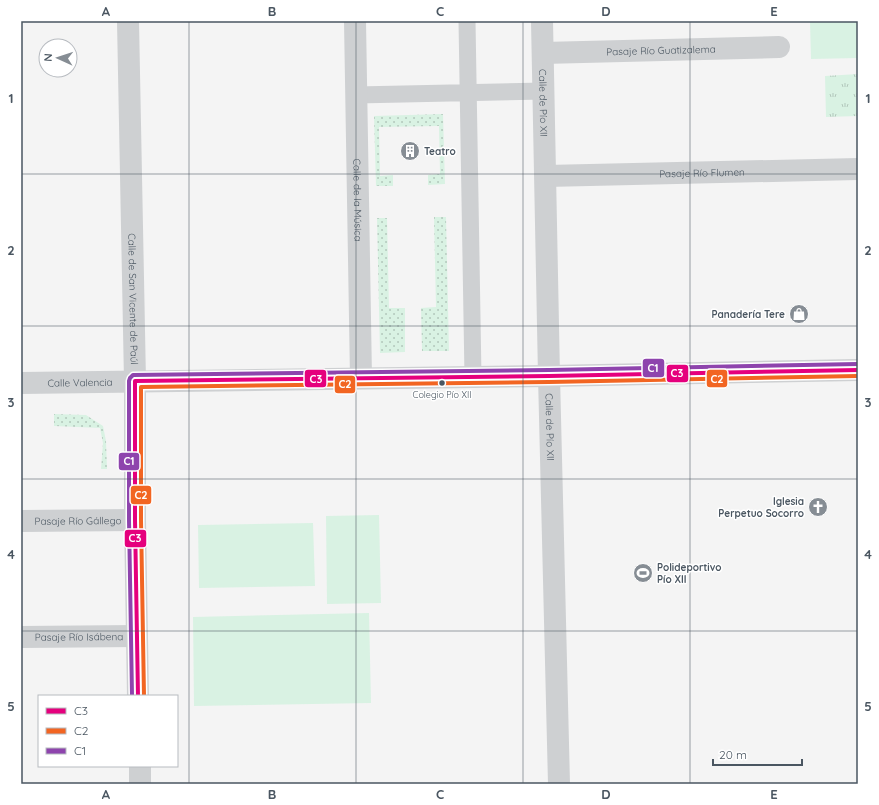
<svg xmlns="http://www.w3.org/2000/svg" width="879" height="805" font-family="Quicksand,sans-serif">
<style>
.grass{fill:url(#grass-tufts)}
.garden{fill:url(#garden-dots)}
.pitch{fill:#d9f2e3}
.lines{fill:none;stroke-linecap:round;stroke-linejoin:round}
.service{stroke:#ced0d2;stroke-width:17}
.pedestrian{stroke:#ced0d2;stroke-width:22}
.minor{stroke:#ced0d2;stroke-width:22}
.bus-1-casing{stroke:#fff;stroke-width:7}
.bus-2-casing{stroke:#fff;stroke-width:7}
.bus-3-casing{stroke:#fff;stroke-width:7}
.bus-1{stroke:#e5007d;stroke-width:4}
.bus-2{stroke:#f26522;stroke-width:4}
.bus-3{stroke:#8e44ad;stroke-width:4}
.grid{fill:none;stroke:#4a5661;stroke-width:1;stroke-opacity:0.55}
.bus-dot{fill:#4a5661;stroke:#fff;stroke-width:1.5}
.labels{text-anchor:middle;dominant-baseline:central;stroke-width:3;stroke-linejoin:round;paint-order:stroke}
.bus-label{font-size:9px;fill:#4a5661;stroke:#fff}
.street-label{font-size:10px;fill:#4a5661;stroke:#fff}
.poi-label{font-size:10px;font-weight:bold;fill:#4a5661;stroke:#fff;text-anchor:start}
.line-badge{stroke:#fff;stroke-width:1.5}
.badge-label{font-size:11px;text-anchor:middle;font-weight:bold;fill:#fff}
.neatline{fill:none;stroke:#4a5661;stroke-width:1.5}
.grid-label{font-size:13px;text-anchor:middle;font-weight:bold;fill:#4a5661}
</style>
<defs>
<pattern id="grass-tufts" width="24" height="20" patternUnits="userSpaceOnUse"><rect width="24" height="20" fill="#d9f2e3"/><path d="M3 7l-1-3M5 7V3M7 7l1-3M15 17l-1-3M17 17v-4M19 17l1-3" fill="none" stroke="#b2c7bb"/></pattern>
<pattern id="garden-dots" width="8" height="8" patternUnits="userSpaceOnUse"><rect width="8" height="8" fill="#d9f2e3"/><path d="M2 2h.1M6 6h.1" fill="none" stroke="#b2c7bb" stroke-width="1.8" stroke-linecap="round"/></pattern>
</defs>
<rect width="100%" height="100%" fill="#f4f4f4"/>
<path class="grass" d="M858,74V116L826,117L825,76Z"/>
<path class="garden" d="M443,114L445,184L428,185V175L440,174L439,126L379,127L380,176L393,175V186H376L374,116Z
M434,217H446L449,351H422L421,308L436,307Z
M377,218H387L389,308H405V352L380,353Z
M54,414L86,415L103,426L106,441L107,469H101L103,443L100,428L54,426Z"/>
<path class="pitch" d="M810,21H858V58L811,59Z
M379,515L381,603L327,604L326,516Z
M313,523L315,586L199,588L198,525Z
M369,613L371,703L194,706L193,617Z"/>
<g class="lines">
<path class="service" d="M467,21L473,377
M356,95L544,91"/>
<path class="pedestrian" id="s1" d="M549,376L559,784"/>
<g class="minor">
<path id="s2" d="M128,21L135,381V520L138,696"/>
<path id="s3" d="M355,21L361,378"/>
<path id="s4" d="M542,21L549,376"/>
<path id="s5" d="M543,53L779,47"/>
<path id="s6" d="M546,176L858,169"/>
<path id="s7" d="M21,383L549,376L858,370"/>
<path id="s8" d="M21,521L135,520"/>
<path id="s9" d="M21,637L137,636"/>
<path d="M140,766V784"/>
</g>
<g class="bus-1-casing">
<path id="bus-1" d="M135,381L549,376L858,370
M135,381V520L138,696"/>
</g>
<g class="bus-2-casing">
<path id="bus-2" d="M144,696L141,520V387L549,382L858,376"/>
</g>
<g class="bus-3-casing">
<path id="bus-3" d="M132,696L129,520V381L130,378L133,375L549,370L858,364"/>
</g>
<use href="#bus-1" class="bus-1"/>
<use href="#bus-2" class="bus-2"/>
<use href="#bus-3" class="bus-3"/>
</g>
<path class="grid" d="M189,21V784M356,21V784M523,21V784M690,21V784M21,174H858M21,326H858M21,479H858M21,631H858"/>
<defs>
<g id="building-disc" transform="scale(1)"><circle r="9.5" fill="#868d94" stroke="#fff"/><path d="M-4-6H4V6H1V3H-1V6H-4ZM-2.5-4.3h1.7v1.8h-1.7ZM.8-4.3h1.7v1.8H.8ZM-2.5-1h1.7V.8h-1.7ZM.8-1h1.7V.8H.8Z" fill="#fff"/></g>
<g id="shop-disc" transform="scale(1)"><circle r="9.5" fill="#868d94" stroke="#fff"/><path d="M-5-2.5h2.3a2.7 3.5 0 0 1 5.4 0H5L5.5 6h-11ZM-1.5-2.5h3a1.5 2.3 0 0 0-3 0Z" fill="#fff"/></g>
<g id="church-disc" transform="scale(1)"><circle r="9.5" fill="#868d94" stroke="#fff"/><path d="M-1.2-6h2.4v3.5h3.3v2.4h-3.3V6h-2.4V-.1h-3.3v-2.4h3.3Z" fill="#fff"/></g>
<g id="stadium-disc" transform="scale(1)"><circle r="9.5" fill="#868d94" stroke="#fff"/><path d="M0-5a6.5 5 0 1 0 0 10a6.5 5 0 1 0 0-10ZM-3.5-1.8h7v3.6h-7Z" fill="#fff"/></g>
</defs>
<g fill-rule="evenodd">
<use href="#building-disc" x="410" y="151"/>
<use href="#shop-disc" x="799" y="314"/>
<use href="#church-disc" x="818" y="507"/>
<use href="#stadium-disc" x="643" y="573"/>
</g>
<circle class="bus-dot" cx="442" cy="383" r="3.5"/>
<g class="labels">
<g class="bus-label">
<text x="442" y="394">Colegio Pío XII</text>
</g>
<g class="street-label">
<text stroke="none"><textPath href="#s5" startOffset="118">Pasaje Río Guatizalema</textPath></text>
<text stroke="none"><textPath href="#s4" startOffset="82">Calle de Pío XII</textPath></text>
<text stroke="none"><textPath href="#s6" startOffset="156">Pasaje Río Flumen</textPath></text>
<text stroke="none"><textPath href="#s3" startOffset="179">Calle de la Música</textPath></text>
<text stroke="none"><textPath href="#s2" startOffset="278">Calle de San Vicente de Paúl</textPath></text>
<text stroke="none"><textPath href="#s7" startOffset="59">Calle Valencia</textPath></text>
<text stroke="none"><textPath href="#s1" startOffset="51">Calle de Pío XII</textPath></text>
<text stroke="none"><textPath href="#s8" startOffset="57">Pasaje Río Gállego</textPath></text>
<text stroke="none"><textPath href="#s9" startOffset="58">Pasaje Río Isábena</textPath></text>
</g>
<g class="poi-label">
<text x="424" y="151">Teatro</text>
<text x="785" y="314" text-anchor="end">Panadería Tere</text>
<text x="804" y="501" text-anchor="end">Iglesia<tspan x="804" dy="12">Perpetuo Socorro</tspan></text>
<text x="657" y="567">Polideportivo<tspan x="657" dy="12">Pío XII</tspan></text>
</g>
</g>
<g class="line-badge">
<rect x="642" y="358" width="23" height="20" rx="4" fill="#8e44ad"/>
<rect x="666" y="364" width="23" height="19" rx="4" fill="#e5007d"/>
<rect x="706" y="369" width="22" height="19" rx="4" fill="#f26522"/>
<rect x="304" y="369" width="23" height="19" rx="4" fill="#e5007d"/>
<rect x="334" y="375" width="22" height="19" rx="4" fill="#f26522"/>
<rect x="118" y="452" width="22" height="19" rx="4" fill="#8e44ad"/>
<rect x="130" y="485" width="22" height="20" rx="4" fill="#f26522"/>
<rect x="124" y="529" width="23" height="19" rx="4" fill="#e5007d"/>
</g>
<g class="badge-label">
<text x="653" y="372">C1</text>
<text x="677" y="377">C3</text>
<text x="717" y="383">C2</text>
<text x="316" y="383">C3</text>
<text x="345" y="388">C2</text>
<text x="129" y="465">C1</text>
<text x="141" y="499">C2</text>
<text x="135" y="542">C3</text>
</g>
<rect width="879" height="805" fill="none" stroke="#ffffff" stroke-width="44"/>
<rect x="38" y="695" width="140" height="72" fill="#ffffff" stroke="#b7bbc0"/>
<rect x="46" y="708" width="20" height="6" fill="#e5007d" stroke="#b7bbc0"/>
<text x="74" y="715" font-size="12" fill="#4a5661">C3</text>
<rect x="46" y="728" width="20" height="6" fill="#f26522" stroke="#b7bbc0"/>
<text x="74" y="735" font-size="12" fill="#4a5661">C2</text>
<rect x="46" y="748" width="20" height="6" fill="#8e44ad" stroke="#b7bbc0"/>
<text x="74" y="755" font-size="12" fill="#4a5661">C1</text>
<g transform="translate(58 58) rotate(273)"><circle r="19" fill="#ffffff" stroke="#b7bbc0"/>
<path d="M0-3L7 15L0 10L-7 15Z" fill="#868d94"/>
<text y="-6" font-size="11" font-weight="bold" text-anchor="middle" fill="#4a5661">N</text>
</g>
<path d="M713 759v6h89v-6" fill="none" stroke="#4a5661" stroke-width="2"/>
<text x="719" y="759" font-size="12" fill="#4a5661" stroke="#ffffff" stroke-width="3" paint-order="stroke">20 m</text>
<rect x="22" y="22" width="835" height="761" class="neatline"/>
<g class="grid-label">
<text x="106" y="16">A</text>
<text x="272" y="16">B</text>
<text x="440" y="16">C</text>
<text x="606" y="16">D</text>
<text x="774" y="16">E</text>
<text x="11" y="103">1</text>
<text x="868" y="103">1</text>
<text x="11" y="255">2</text>
<text x="868" y="255">2</text>
<text x="11" y="407">3</text>
<text x="868" y="407">3</text>
<text x="11" y="559">4</text>
<text x="868" y="559">4</text>
<text x="11" y="711">5</text>
<text x="868" y="711">5</text>
<text x="106" y="799">A</text>
<text x="272" y="799">B</text>
<text x="440" y="799">C</text>
<text x="606" y="799">D</text>
<text x="774" y="799">E</text>
</g>
</svg>
